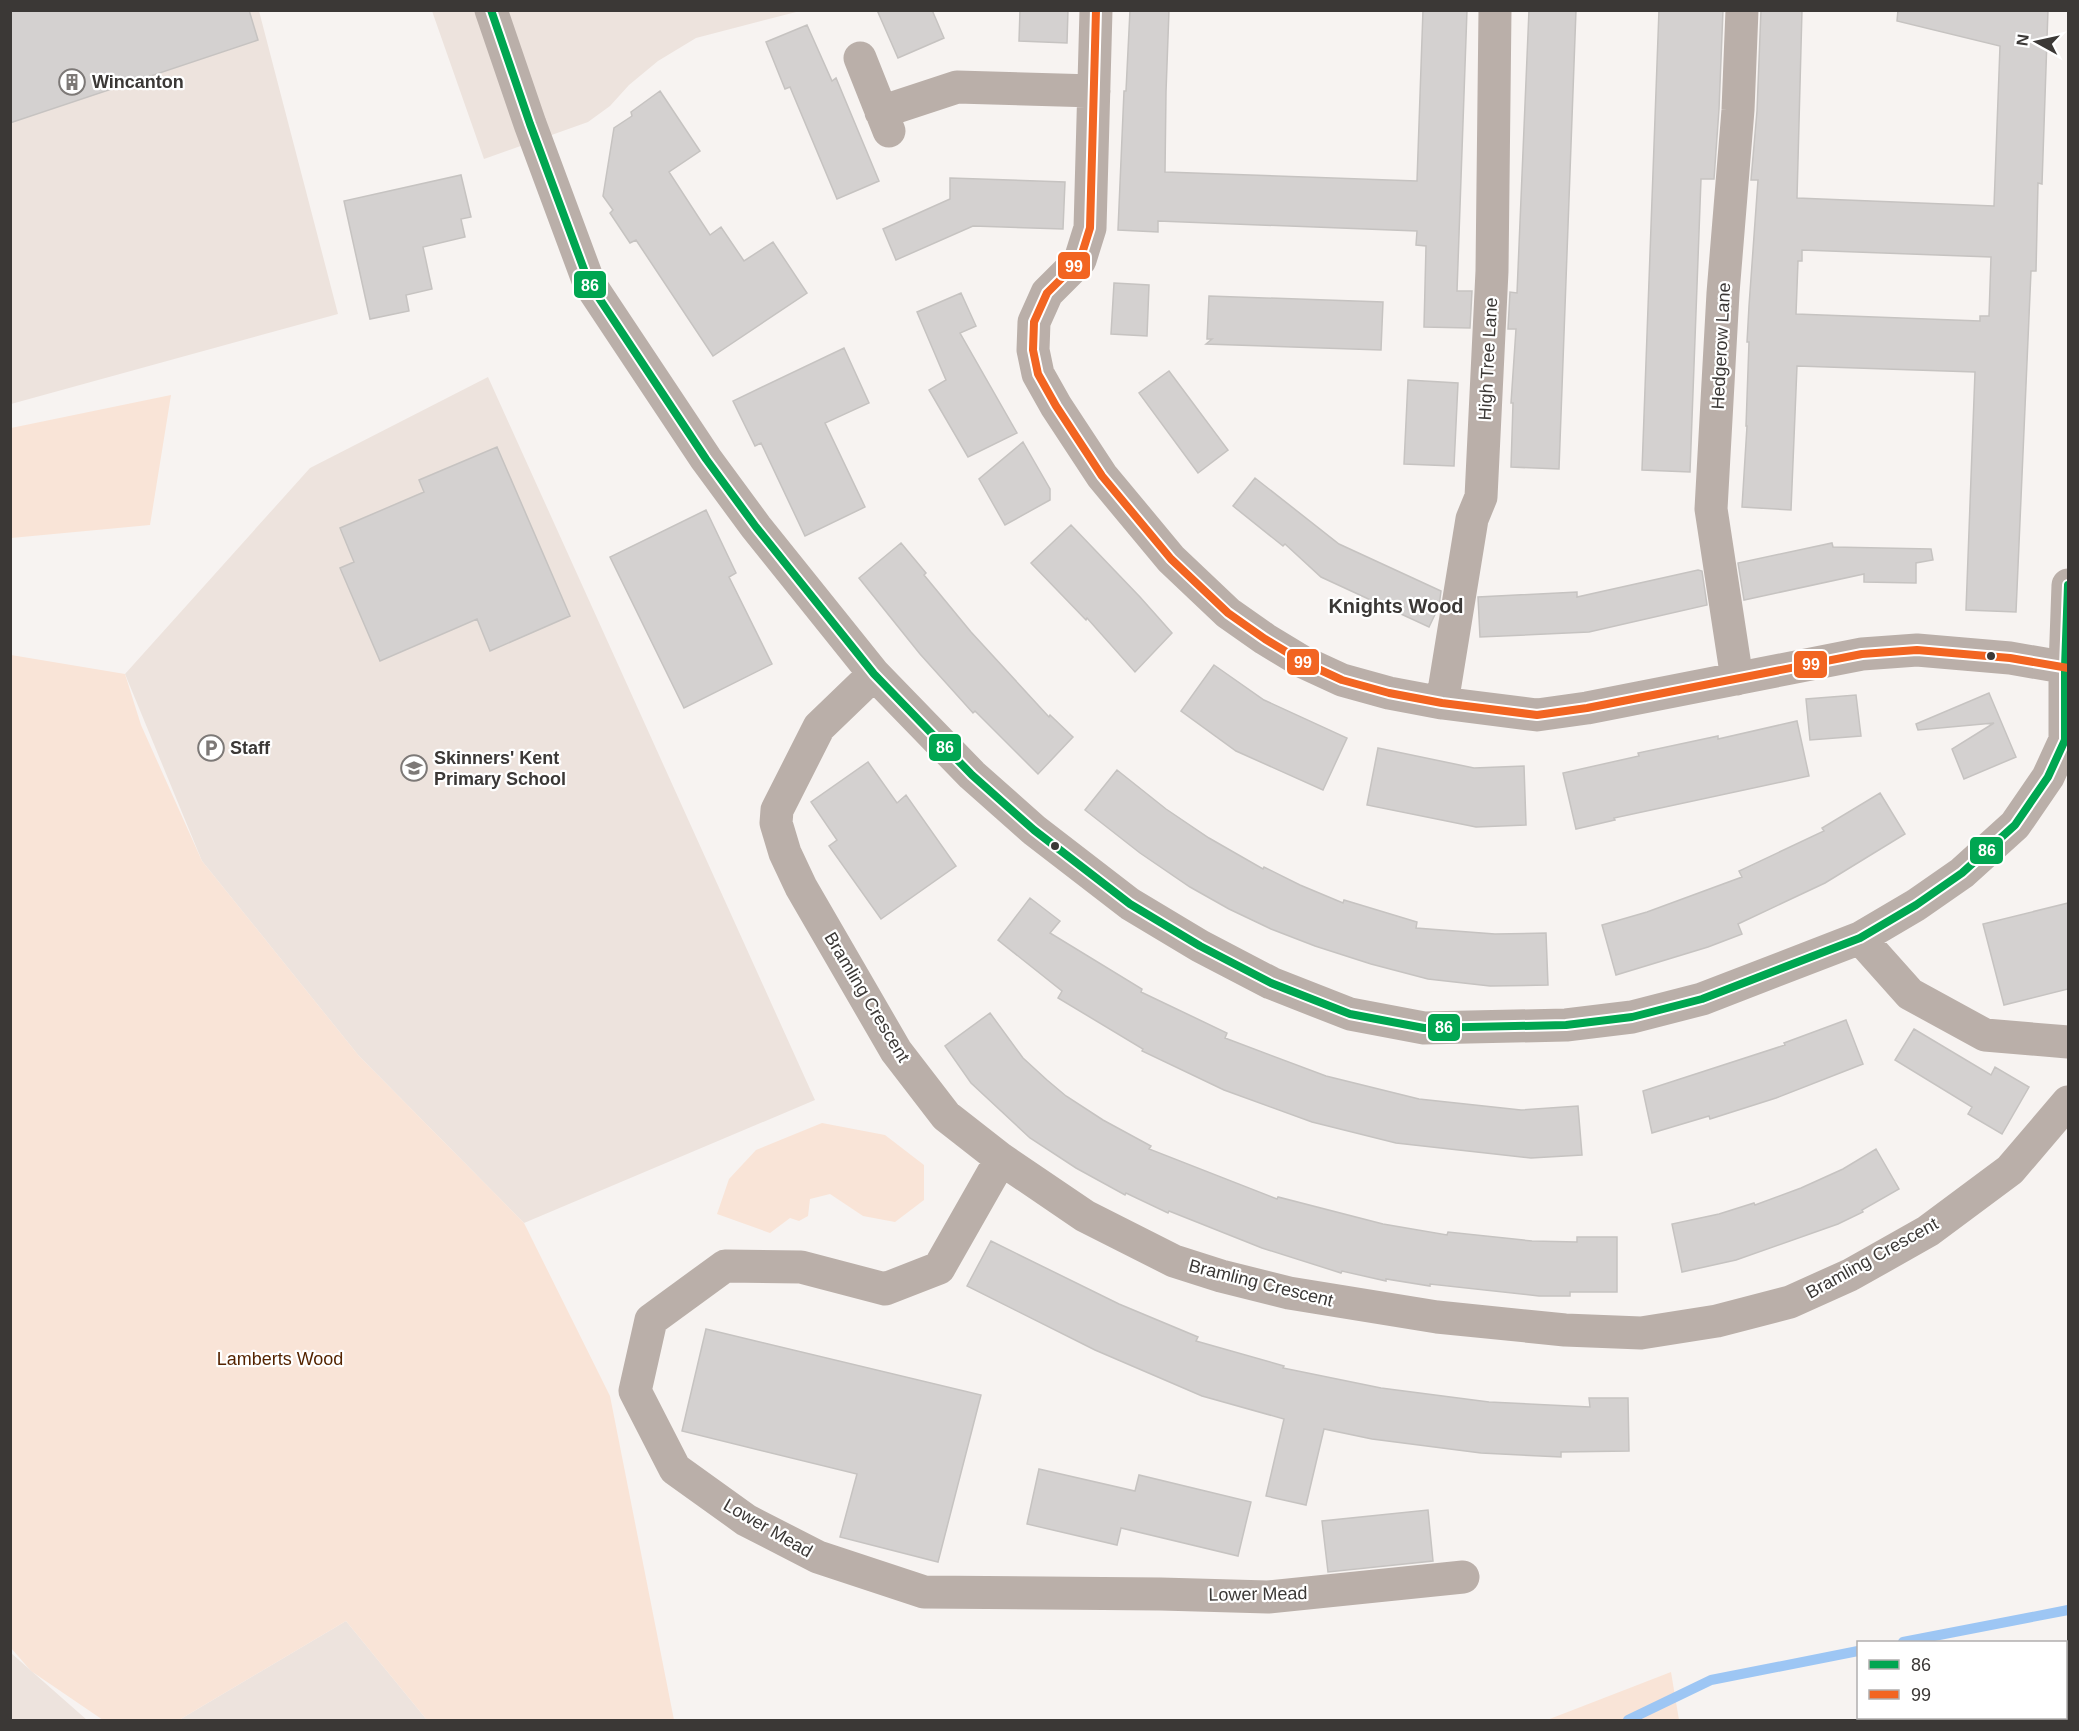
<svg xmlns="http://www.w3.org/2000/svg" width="2079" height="1731" font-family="Helvetica,sans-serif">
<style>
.built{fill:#ede3dd}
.green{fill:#f9e4d7}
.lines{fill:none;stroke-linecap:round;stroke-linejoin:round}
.stream{stroke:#9dc6f4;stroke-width:10}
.building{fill:#d4d1d0;stroke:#c6c3c1;stroke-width:1.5;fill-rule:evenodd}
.minor{stroke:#baafa9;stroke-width:33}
.bus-1-casing{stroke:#fff;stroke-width:12}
.bus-2-casing{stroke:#fff;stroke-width:12}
.bus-1{stroke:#00a651;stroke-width:8}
.bus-2{stroke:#f26522;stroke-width:8}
.bus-dot{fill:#3b3836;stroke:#fff;stroke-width:2}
.labels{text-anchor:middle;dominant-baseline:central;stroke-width:4.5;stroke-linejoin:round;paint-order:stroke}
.poi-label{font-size:18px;font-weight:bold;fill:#3b3836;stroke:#fff;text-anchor:start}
.street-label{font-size:18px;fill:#3b3836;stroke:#fff}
.park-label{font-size:18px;fill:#552400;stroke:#fff}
.neighbourhood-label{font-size:20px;font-weight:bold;fill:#3b3836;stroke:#fff}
.line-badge{stroke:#fff;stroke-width:2}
.badge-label{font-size:16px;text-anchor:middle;font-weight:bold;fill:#fff}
</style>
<rect width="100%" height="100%" fill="#f7f3f1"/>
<path class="built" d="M11,11H259L338,314L11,404Z
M432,11H800L696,38L658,61L629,85L610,106L588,122L484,159Z
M488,377L815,1100L524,1223L359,1056L202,861L125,674L310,468Z
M346,1621L427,1720H179Z
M11,1653L87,1720H11Z"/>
<path class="green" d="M171,395L150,525L11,538V428Z
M11,655L125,674L141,725L202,861L359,1056L524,1223L610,1396L674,1720H427L346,1621L179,1720H103L31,1671L11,1648Z
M822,1123L885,1135L924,1165V1200L895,1222L863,1216L830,1194L810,1199L808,1216L799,1221L790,1218L770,1233L717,1214L729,1179L756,1150Z
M1671,1672L1679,1720H1547Z"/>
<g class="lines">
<path class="stream" d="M1903,1642L2068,1610
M1628,1720L1711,1680L1858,1651"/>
</g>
<path class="building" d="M10,10H249L258,40L10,123Z
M877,10H932L944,38L898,58Z
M1020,10H1068L1067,43L1019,41Z
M1130,10H1169L1166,92L1165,172L1417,181L1423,10H1467L1457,291H1472L1470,328L1424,327L1426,246L1416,245L1417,231L1158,221V232L1118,230L1124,91H1126Z
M1529,10H1576L1559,469L1511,467L1513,403H1511L1516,329H1508L1510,292L1517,293Z
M1659,10H1723L1719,109L1714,179H1701L1690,472L1642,470Z
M1761,10H1802L1797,198L1994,206L2000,46L1897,21L1898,10H2048L2042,184L2038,183L2036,271H2031L2016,612L1966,610L1975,372L1797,366L1791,510L1742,507L1747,426H1746L1749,342H1747L1749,306L1758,180H1751L1757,111ZM1802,250L1991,257L1989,316H1980V321L1796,314L1798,261H1802Z
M807,25L832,81L836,78L879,181L837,199L790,87L785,89L766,42Z
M660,91L700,151L669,172L710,235L721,227L744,261L773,242L807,293L713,356L636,240L630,243L610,213L613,210L603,196L614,128L632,116L631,112Z
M461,175L471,217L461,219L465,237L423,247L432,289L406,295L409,311L370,319L344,201Z
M950,178L1065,182L1063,229L973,226L896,260L883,229L950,199Z
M1114,283L1149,285L1147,336L1111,334Z
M961,293L976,326L960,333L1017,433L968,457L929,390L946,380L917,312Z
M1209,296L1383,302L1381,350L1206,344L1212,339H1207Z
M844,348L869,403L825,423L865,507L805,536L761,443L755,446L733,401Z
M1169,371L1228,450L1198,473L1139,393Z
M1408,380L1458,383L1454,466L1404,464Z
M1023,442L1050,489V500L1005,525L979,479Z
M497,447L570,616L490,651L477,619L380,661L340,568L354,562L340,528L424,492L419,480Z
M1255,478L1339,544L1441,591L1439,606L1429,627L1321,577L1285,544L1283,546L1233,506Z
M706,510L736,573L729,577L772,664L684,708L610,557Z
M1071,525L1140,597L1172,633L1135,672L1087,618L1086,620L1031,563Z
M901,543L926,573L924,575L971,632L1049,717L1050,715L1073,737L1038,774L975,711L973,713L920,654L859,578Z
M1832,543L1833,547L1931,549L1933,560L1916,563V583L1864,582V574L1744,600L1738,563Z
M1698,570L1702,571L1707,605L1589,632L1480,637L1478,597L1577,592V597Z
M1214,665L1264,700L1347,738L1323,790L1236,751L1181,711Z
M1989,693L2016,757L1964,779L1952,749L1994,723L1918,730L1916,724Z
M1856,695L1861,736L1810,740L1806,699Z
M1797,721L1809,776L1614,818L1615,820L1576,829L1563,773L1639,756L1638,753L1718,736V739Z
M1378,748L1474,768L1524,766L1526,825L1476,827L1367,805Z
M868,762L897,803L906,795L956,866L881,919L829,846L837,840L811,802Z
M1117,770L1166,809L1209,838L1263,869L1264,867L1300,885L1343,903L1344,900L1417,922L1416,928L1495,934L1546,933L1548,985L1490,986L1428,979L1371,964L1315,946L1271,929L1229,909L1190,887L1140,853L1085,810Z
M1880,793L1905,834L1825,883L1738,924L1742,934L1708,947L1616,975L1602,925L1647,912L1742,877L1739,871L1824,831L1822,828Z
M1030,898L1060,921L1050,933L1142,989L1141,992L1227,1033L1225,1038L1326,1076L1419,1099L1521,1110L1578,1106L1582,1155L1531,1158L1396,1143L1312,1122L1224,1090L1142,1051L1143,1049L1058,998L1062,991L998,940Z
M2068,903V989L2004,1005L1983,924Z
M990,1013L1023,1058L1047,1080L1066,1096L1103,1120L1151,1146L1149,1149L1277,1199L1278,1197L1383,1224L1447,1235L1448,1232L1532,1241L1577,1242V1237H1617V1292H1570V1296H1539L1430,1284V1286L1386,1279V1281L1342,1271L1341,1273L1262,1248L1169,1211L1168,1213L1126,1193L1125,1195L1076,1168L1030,1138L971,1083L945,1046Z
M1846,1020L1863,1064L1776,1098L1710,1119L1709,1116L1652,1133L1643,1091L1785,1045L1784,1043Z
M1914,1029L1991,1075L1995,1067L2029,1087L2002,1134L1968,1114L1972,1107L1895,1060Z
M1876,1149L1899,1189L1862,1210L1863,1212L1838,1224L1736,1260L1682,1272L1672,1224L1719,1214L1754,1203L1755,1205L1801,1188L1843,1169Z
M991,1241L1119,1304L1198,1337L1196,1341L1284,1366L1283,1368L1381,1388L1489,1402L1590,1407L1589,1398H1628L1629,1451L1561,1452V1457L1481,1453L1372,1439L1324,1429L1306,1505L1266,1496L1284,1419L1202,1396L1095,1350L967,1286Z
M706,1329L981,1395L938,1562L840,1537L857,1474L682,1431Z
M1039,1469L1135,1491L1139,1475L1251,1502L1238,1556L1121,1528L1117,1545L1027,1524Z
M1428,1510L1433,1561L1328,1572L1322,1521Z"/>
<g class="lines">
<path class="minor" d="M491,10L530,124L589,283L706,459L756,527L874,674L972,775L1034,830L1130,904L1200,946L1271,983L1350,1014L1424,1028L1566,1025L1632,1017L1702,999L1860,938L1916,905L1962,873L2015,825L2048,777L2065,740V667L2068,585
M1096,10L1090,228L1080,260L1047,293L1034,322L1033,350L1038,374L1056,406L1102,476L1171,559L1228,613L1265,639L1303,662L1342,680L1389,693L1442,703L1537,715L1587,708L1862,654L1917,650L2010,658L2068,668
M860,58L889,131
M881,112L957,87L1094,91
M874,674L819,727L777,810L776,823L785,853L801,887L896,1051L946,1116L1001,1159L1085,1216L1174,1261L1221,1276L1289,1293L1437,1317L1565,1330L1641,1333L1717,1321L1790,1302L1850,1275L1928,1231L2010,1170L2068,1102
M1737,679L1711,509L1723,293L1738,110L1742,10
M1442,703L1472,519L1481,497L1492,271L1495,10
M1860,938L1910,994L1985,1035L2068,1042
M1001,1159L939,1268L885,1289L801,1267L725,1266L651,1320L635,1391L675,1469L746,1520L818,1557L924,1592L1161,1594L1268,1597L1463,1577"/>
<g class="bus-1-casing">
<path id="bus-1" d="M491,10L530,124L589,283L706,459L756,527L874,674L972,775L1034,830L1130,904L1200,946L1271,983L1350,1014L1424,1028L1566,1025L1632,1017L1702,999L1860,938L1916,905L1962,873L2015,825L2048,777L2065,740V667L2068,585"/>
</g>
<g class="bus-2-casing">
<path id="bus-2" d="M1096,10L1090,228L1080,260L1047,293L1034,322L1033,350L1038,374L1056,406L1102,476L1171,559L1228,613L1265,639L1303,662L1342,680L1389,693L1442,703L1537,715L1587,708L1862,654L1917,650L2010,658L2068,668"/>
</g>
<use href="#bus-1" class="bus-1"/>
<use href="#bus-2" class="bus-2"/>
</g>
<defs>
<g id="building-ring" transform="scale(1.35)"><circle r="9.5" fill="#fff" stroke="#7d7977" stroke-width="1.5"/><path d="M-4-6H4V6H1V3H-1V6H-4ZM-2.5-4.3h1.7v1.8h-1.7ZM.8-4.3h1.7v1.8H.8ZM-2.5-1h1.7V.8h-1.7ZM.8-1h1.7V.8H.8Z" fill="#7d7977"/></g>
<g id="parking-ring" transform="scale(1.35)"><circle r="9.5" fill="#fff" stroke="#7d7977" stroke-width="1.5"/><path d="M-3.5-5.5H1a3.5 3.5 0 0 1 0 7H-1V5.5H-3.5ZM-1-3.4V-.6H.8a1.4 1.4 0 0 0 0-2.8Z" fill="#7d7977"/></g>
<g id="school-ring" transform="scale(1.35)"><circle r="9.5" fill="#fff" stroke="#7d7977" stroke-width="1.5"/><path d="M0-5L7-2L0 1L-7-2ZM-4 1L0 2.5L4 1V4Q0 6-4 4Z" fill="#7d7977"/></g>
</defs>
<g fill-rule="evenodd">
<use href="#building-ring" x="72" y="82"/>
<use href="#parking-ring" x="211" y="748"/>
<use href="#school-ring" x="414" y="768"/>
</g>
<g class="bus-dot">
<circle cx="1991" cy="656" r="5"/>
<circle cx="1055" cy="846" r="5"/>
</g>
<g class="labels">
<g class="poi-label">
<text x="92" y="82">Wincanton</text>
<text x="230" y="748">Staff</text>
<text x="434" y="758">Skinners' Kent<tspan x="434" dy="21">Primary School</tspan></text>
</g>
<g class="street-label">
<text transform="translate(1721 346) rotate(-87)">Hedgerow Lane</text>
<text transform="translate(1488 359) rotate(-87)">High Tree Lane</text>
<text transform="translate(867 997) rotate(59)">Bramling Crescent</text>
<text transform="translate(1872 1258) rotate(-29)">Bramling Crescent</text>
<text transform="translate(1261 1283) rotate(14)">Bramling Crescent</text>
<text transform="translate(768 1528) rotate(30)">Lower Mead</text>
<text transform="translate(1258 1594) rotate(-1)">Lower Mead</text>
</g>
<g class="park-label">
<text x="280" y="1359">Lamberts Wood</text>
</g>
<g class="neighbourhood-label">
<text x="1396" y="606">Knights Wood</text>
</g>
</g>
<g class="line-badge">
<rect x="1057" y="251" width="34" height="29" rx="6" fill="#f26522"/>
<rect x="573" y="270" width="34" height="29" rx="6" fill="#00a651"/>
<rect x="1286" y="648" width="34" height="28" rx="6" fill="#f26522"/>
<rect x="1793" y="650" width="35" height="29" rx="6" fill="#f26522"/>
<rect x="928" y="733" width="34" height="29" rx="6" fill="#00a651"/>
<rect x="1969" y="836" width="35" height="29" rx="6" fill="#00a651"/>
<rect x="1427" y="1013" width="34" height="29" rx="6" fill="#00a651"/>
</g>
<g class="badge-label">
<text x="1074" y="272">99</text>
<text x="590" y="291">86</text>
<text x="1303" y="668">99</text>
<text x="1811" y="670">99</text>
<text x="945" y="753">86</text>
<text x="1987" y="856">86</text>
<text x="1444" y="1033">86</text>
</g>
<rect width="2079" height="1731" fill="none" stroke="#3b3836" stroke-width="24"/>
<rect x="1857" y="1641" width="210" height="78" fill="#ffffff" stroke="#b1afaf" stroke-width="1.5"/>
<rect x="1869" y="1660" width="30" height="9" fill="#00a651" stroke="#b1afaf" stroke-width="1.5"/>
<text x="1911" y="1671" font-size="18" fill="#3b3836">86</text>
<rect x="1869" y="1690" width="30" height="9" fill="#f26522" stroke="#b1afaf" stroke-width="1.5"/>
<text x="1911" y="1701" font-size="18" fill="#3b3836">99</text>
<g transform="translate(2037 42) rotate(278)" stroke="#ffffff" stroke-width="4.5" paint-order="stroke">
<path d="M0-4.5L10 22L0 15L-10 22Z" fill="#3b3836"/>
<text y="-9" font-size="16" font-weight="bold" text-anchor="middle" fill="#3b3836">N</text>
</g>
</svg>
